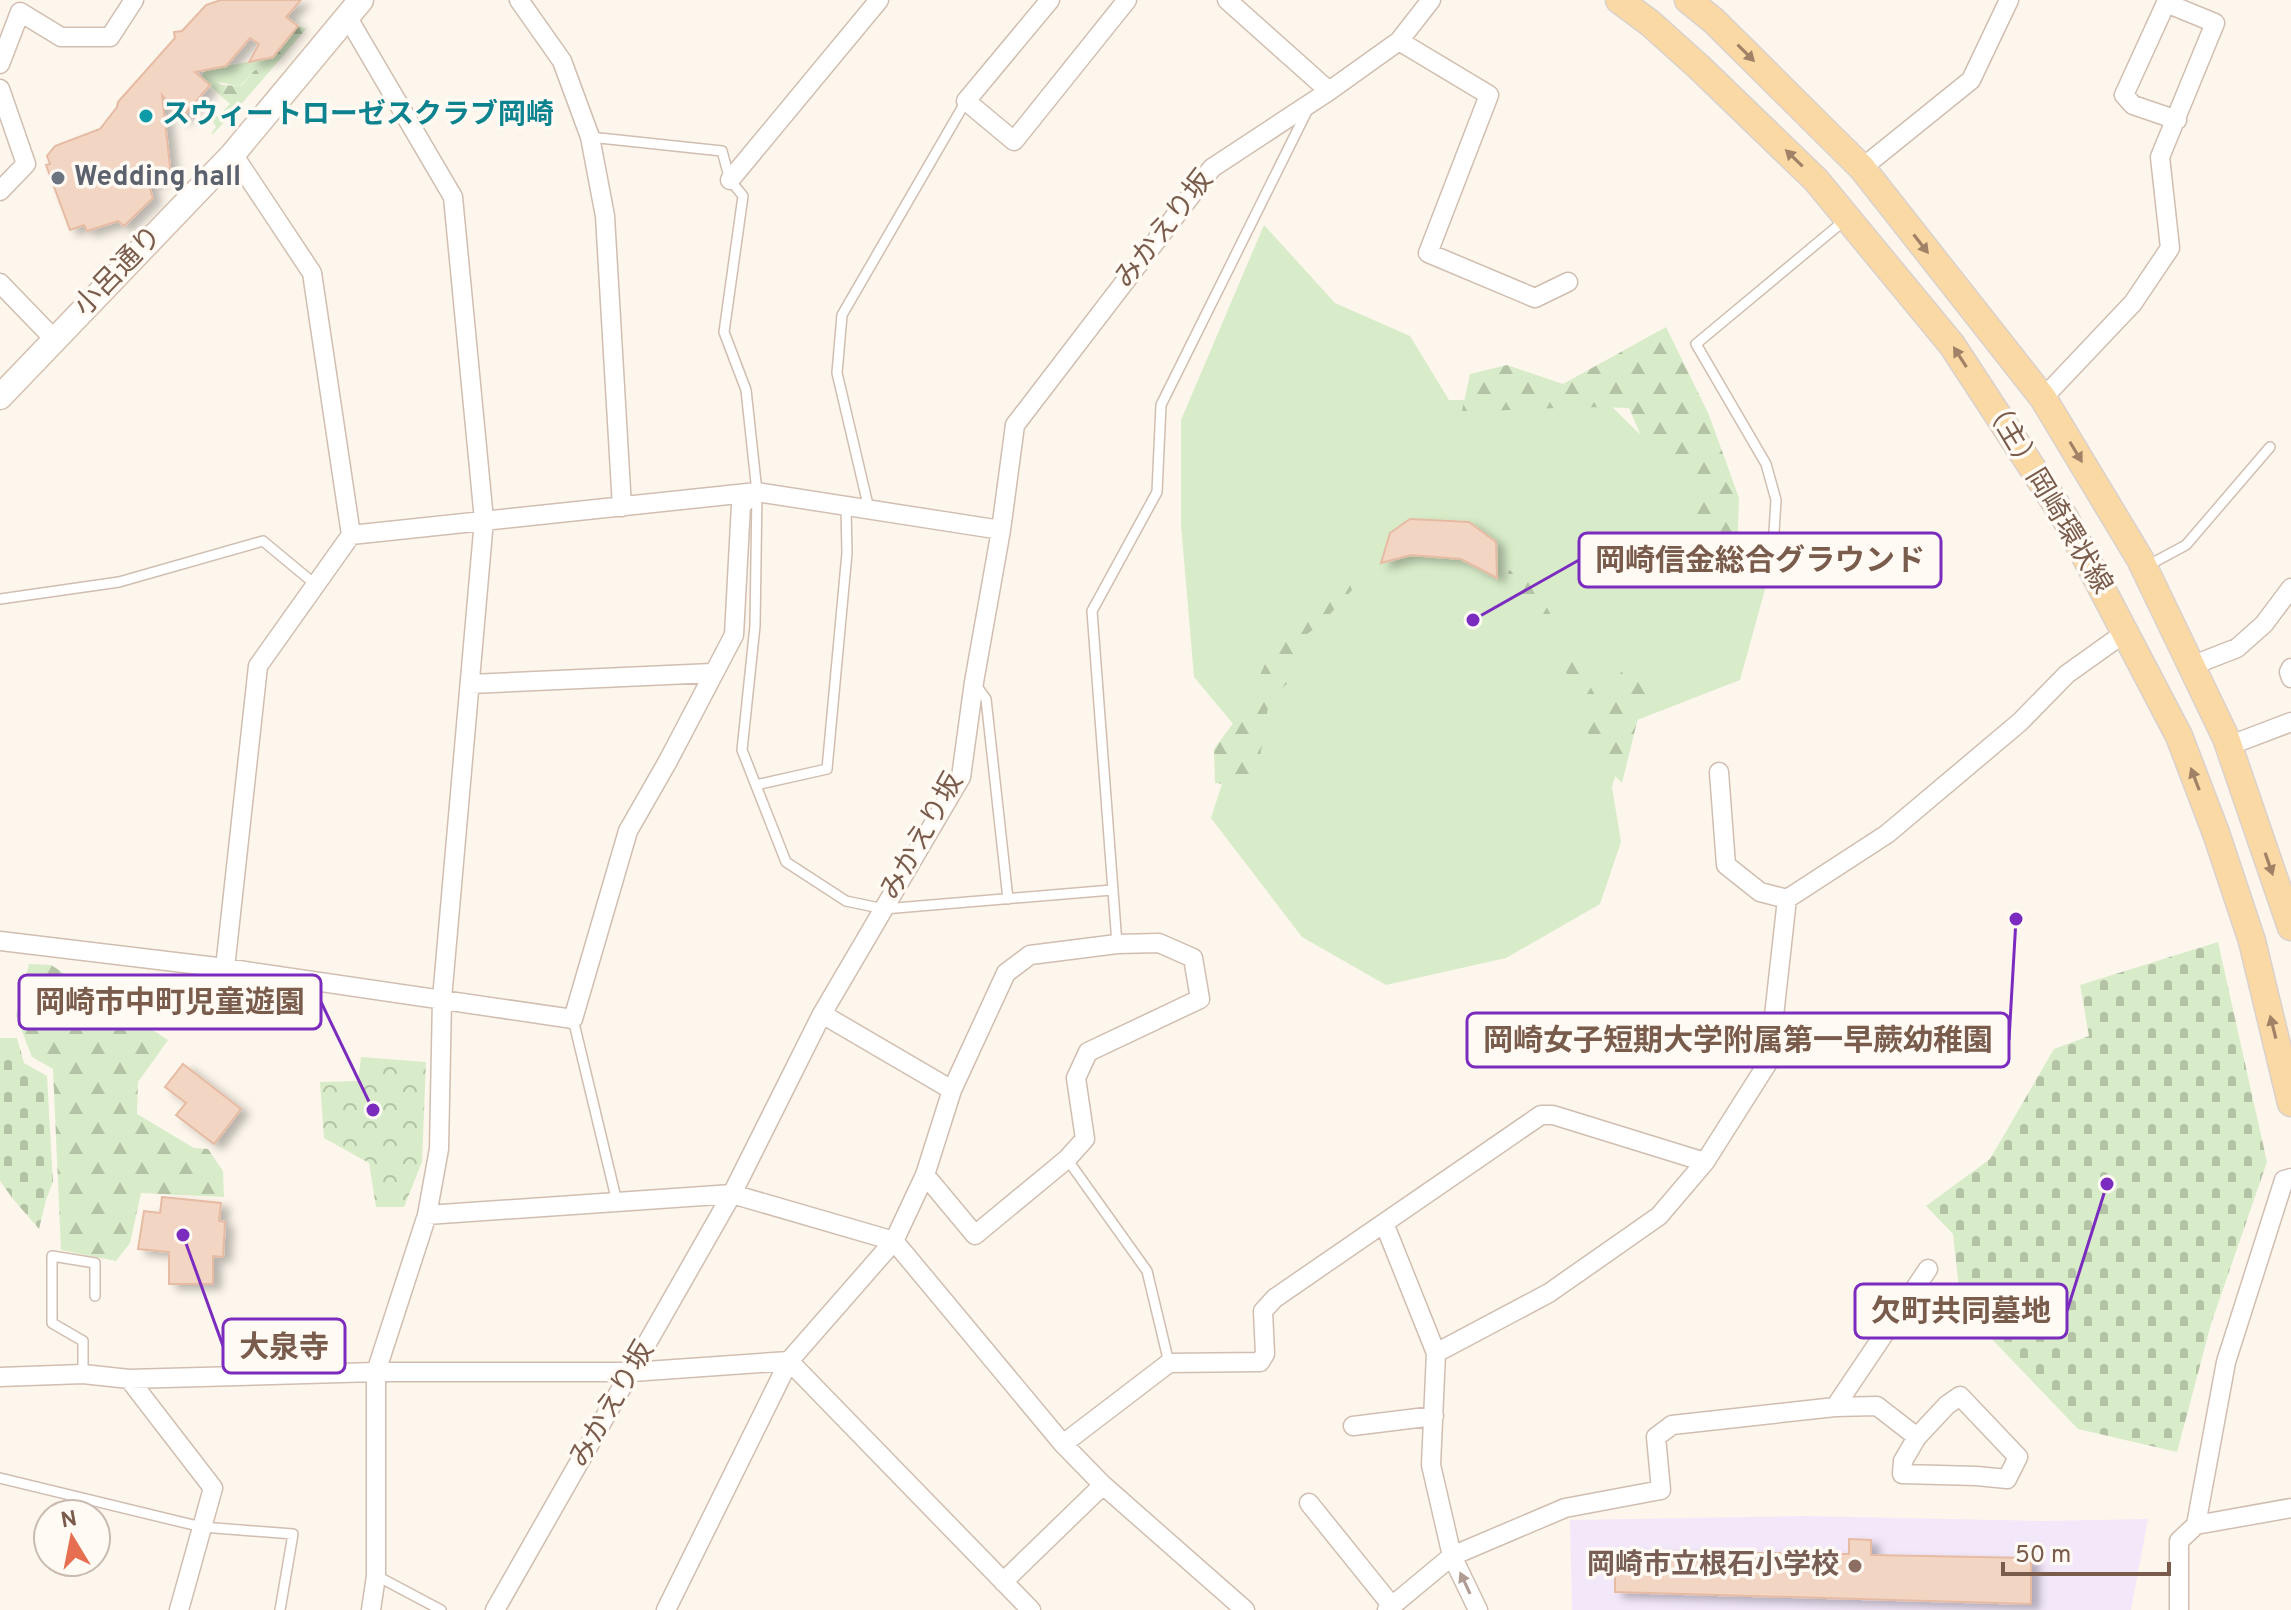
<svg xmlns="http://www.w3.org/2000/svg" width="2291" height="1610" font-family="Overpass,'Noto Sans JP',sans-serif">
<style>
.education{fill:#f3e8fa}
.grass{fill:#d8ecc9}
.forest{fill:url(#forest-firs)}
.cemetery{fill:url(#cemetery-stones)}
.park{fill:url(#park-crowns)}
.building{fill:#f3d5c3;stroke:#e6bba3;stroke-width:2;filter:url(#shadow)}
.lines{fill:none;stroke-linecap:round;stroke-linejoin:round}
.lane-casing{stroke:#d1beb0;stroke-width:12}
.street-casing{stroke:#d1beb0;stroke-width:21}
.secondary-casing{stroke:#d6c0b0;stroke-width:27}
.primary-casing{stroke:#dad1cd;stroke-width:29}
.lane{stroke:#fff;stroke-width:9}
.street{stroke:#fff;stroke-width:18}
.secondary{stroke:#fff;stroke-width:24}
.primary{stroke:#fbd9a5;stroke-width:26}
.oneway{fill:#a18267}
.oneway2{fill:#af9d94}
.culture-dot{fill:#0f9aa8;stroke:#fffaf3;stroke-width:3}
.worship-dot{fill:#6b7280;stroke:#fffaf3;stroke-width:3}
.education-dot{fill:#8d6e63;stroke:#fffaf3;stroke-width:3}
.labels{text-anchor:middle;dominant-baseline:central;stroke-width:7;stroke-linejoin:round;paint-order:stroke}
.culture-label{font-size:28px;font-weight:bold;fill:#0d838f;stroke:#fffaf3;text-anchor:start}
.worship-label{font-size:28px;font-weight:bold;fill:#5b616d;stroke:#fffaf3;text-anchor:start}
.street-label{font-size:28px;fill:#7a5c4d;stroke:#fffaf3}
.education-label{font-size:28px;font-weight:bold;fill:#785e54;stroke:#fffaf3;text-anchor:end}
.leader{fill:none;stroke:#7b2cbf;stroke-width:3}
.callout-dot{fill:#7b2cbf;stroke:#fffaf3;stroke-width:3}
.callout{fill:#fffaf3;stroke:#7b2cbf;stroke-width:3}
.callout-label{font-size:30px;text-anchor:middle;font-weight:bold;fill:#7a5c4d}
</style>
<defs>
<pattern id="forest-firs" width="22" height="20" patternUnits="userSpaceOnUse" patternTransform="scale(2)"><rect width="22" height="20" fill="#d8ecc9"/><path d="M5 1l3.5 6h-7zM16 11l3.5 6h-7z" fill="#b4c2a5"/></pattern>
<pattern id="cemetery-stones" width="16" height="16" patternUnits="userSpaceOnUse" patternTransform="scale(2)"><rect width="16" height="16" fill="#d8ecc9"/><path d="M2 7V4a2 2 0 0 1 4 0v3zM10 15v-3a2 2 0 0 1 4 0v3z" fill="#b4c2a5"/></pattern>
<pattern id="park-crowns" width="20" height="18" patternUnits="userSpaceOnUse" patternTransform="scale(2)"><rect width="20" height="18" fill="#d8ecc9"/><path d="M2 6a3 3 0 1 1 6 0M12 15a3 3 0 1 1 6 0" fill="none" stroke="#b4c2a5"/></pattern>
<filter id="shadow"><feDropShadow dx="8" dy="5" stdDeviation="4" flood-color="#0004"/></filter>
</defs>
<rect width="100%" height="100%" fill="#fdf6ec"/>
<path class="education" d="M1803,1516L2040,1521L2148,1519L2131,1610H1572L1570,1520Z"/>
<path class="grass" d="M273,57L253,72L240,86C225,85 211,77 196,83L206,70Z
M1264,225L1335,303L1410,336L1449,400L1606,401L1772,564L1740,680L1632,722L1612,787L1621,842L1600,904L1506,958L1386,985L1302,937L1211,818L1239,731L1194,677L1181,525V420Z"/>
<path class="forest" d="M298,26L306,29L244,101L213,134H211L216,127L205,105L218,117L230,104L207,83L201,81L214,80L222,85L241,86L253,72L273,57L272,52L276,53Z
M1666,327L1709,415L1739,498L1737,554L1721,566L1688,544L1690,490L1647,450L1629,408C1573,405 1518,411 1462,411L1470,374L1507,365L1563,384Z
M1509,570L1533,582L1601,706L1623,669L1651,675L1653,695L1639,714L1622,783C1578,742 1577,679 1546,629C1535,613 1519,597 1506,582Z
M1348,579L1352,590L1321,624L1300,639L1292,679L1269,701L1260,757L1241,786L1215,783L1214,749L1248,703L1264,666L1303,612Z
M29,964L51,965L168,1040L138,1082L137,1114L194,1148L208,1149L223,1171L224,1197L141,1193L130,1243L116,1261L61,1250L53,1069L32,1057L16,1016Z"/>
<path class="cemetery" d="M2218,942L2267,1162L2211,1324L2177,1452L2078,1429L1961,1307L1953,1234L1926,1206L1990,1159L2054,1049L2089,1036L2080,985Z
M0,1038H17L24,1063L47,1076L53,1182L46,1200L39,1229L13,1199L0,1181Z"/>
<path class="park" d="M361,1057L426,1062L422,1162L404,1207H376L369,1163L324,1138L320,1082L358,1081Z"/>
<path class="building" d="M221,0H301L286,17L298,26L273,57L249,62L259,44L250,38L226,66L195,72L210,85L181,119L162,95L171,175L148,183L153,198L124,226L118,221L87,231L84,225L70,230L46,165L50,164L47,156L55,146L100,129L117,107L118,102L175,38L174,32L182,31L206,5Z
M1410,519L1469,522L1496,542L1497,578L1461,559L1411,555L1381,563L1390,533Z
M183,1064L241,1109L214,1144L176,1115L186,1103L165,1087Z
M162,1197L221,1203L219,1221L225,1222L223,1257L213,1256V1284H169V1252L138,1249L144,1211L160,1213Z
M1849,1539L1871,1540V1555L2031,1558V1604L1615,1592V1551L1849,1554Z"/>
<g class="lines">
<g class="lane-casing">
<path id="lane" d="M590,137L722,151L730,180L743,196L724,332L746,390L757,492L755,626L742,750L786,862L846,901L884,909L1112,890
M869,509L837,373L842,315L966,101
M1772,564L1776,500L1766,464L1696,344L1845,220
M2147,566L2186,545L2270,447
M0,599L119,582L263,541L316,585
M976,685L986,699L1008,899
M756,785L827,769L847,553L846,507
M1117,944L1092,611L1157,492L1161,405L1308,109
M573,1019L617,1202
M1067,1159L1147,1271L1169,1363
M83,1374V1341L52,1323V1256L95,1263V1296
M0,1478L202,1527L293,1534L280,1610
M377,1576L441,1610"/>
</g>
<g class="street-casing">
<path id="street" d="M519,0L562,61L590,137L605,216L622,507
M1050,0L966,101L1014,141L1127,0
M1227,0L1329,91
M348,18L453,197L484,520L442,999L439,1149L427,1215L376,1372V1576L371,1610
M1399,41L1489,95L1428,253L1535,298L1568,282
M0,64L20,12L61,37H110L134,0
M0,89L26,164L0,191
M1862,168L1971,80L2009,0
M730,180L879,0
M0,283L54,339
M2043,398L2133,303L2170,248L2160,157L2215,23L2166,3L2124,95L2133,105L2177,120
M351,535L757,492L1001,530
M2191,666L2237,648L2264,624L2291,588
M2291,668L2289,672L2291,678
M471,684L712,673
M2228,746L2291,722
M1719,772L1726,865L1760,892L1787,899
M0,941L225,968L573,1019L628,831L668,761L734,635L741,505L757,492
M225,968L258,666L351,535L312,273L233,154
M822,1014L952,1090
M427,1215L732,1194L894,1241L1063,1444L1103,1485L1245,1610
M1384,1223L1436,1353
M0,1377L83,1374L129,1379L376,1372H632L789,1361L1031,1610
M129,1379L213,1488L179,1610
M1835,1407L1877,1406L1917,1437L1947,1405L1960,1396L2018,1457L2007,1479L1977,1476L1902,1474L1903,1461L1917,1437
M1353,1426L1434,1416
M1063,1444L1169,1363L1260,1362L1265,1354L1263,1311L1275,1298L1541,1115H1553L1705,1162
M1309,1503L1392,1606
M2196,1525L2291,1508
M1003,1582L1103,1485
M495,1610L732,1194L822,1014L961,777L974,682L1001,530L1015,425L1212,168L1329,91L1399,41L1431,0
M666,1610L789,1361L894,1241L925,1175L952,1090L1006,973L1030,955L1117,944L1159,943L1193,958L1200,999L1088,1052L1076,1078L1085,1139L1067,1159L975,1235L925,1175
M1387,1610L1452,1556L1431,1465L1436,1353L1549,1293L1659,1216L1705,1162L1769,1061L1787,899L1887,834L2020,722L2067,674L2126,632
M1478,1610L1452,1556L1565,1508L1661,1490L1656,1437L1672,1425L1835,1407L1928,1269
M2179,1610V1541L2196,1525L2226,1362L2284,1180L2291,1178"/>
</g>
<g class="secondary-casing">
<path id="secondary" d="M0,397L233,154L361,0"/>
</g>
<g class="primary-casing">
<path id="primary" d="M1619,0L1650,23L1700,68L1816,180L1952,345L2065,518L2179,736L2216,833L2252,941L2291,1103
M1688,0L1714,21L1862,168L2043,398L2140,559L2226,738L2291,927"/>
</g>
<use href="#lane" class="lane"/>
<use href="#street" class="street"/>
<use href="#secondary" class="secondary"/>
<use href="#primary" class="primary"/>
</g>
<defs><path id="oneway-solid" d="M-6-.8H1V-3.2L6.5 0L1 3.2V.8H-6Z" transform="scale(2)"/></defs>
<g class="oneway">
<use href="#oneway-solid" transform="translate(1746 53) rotate(45)"/>
<use href="#oneway-solid" transform="translate(1794 158) rotate(-136)"/>
<use href="#oneway-solid" transform="translate(1921 244) rotate(52)"/>
<use href="#oneway-solid" transform="translate(1960 357) rotate(-123)"/>
<use href="#oneway-solid" transform="translate(2076 452) rotate(59)"/>
<use href="#oneway-solid" transform="translate(2195 779) rotate(-111)"/>
<use href="#oneway-solid" transform="translate(2269 864) rotate(71)"/>
<use href="#oneway-solid" transform="translate(2273 1027) rotate(-104)"/>
</g>
<use class="oneway2" href="#oneway-solid" transform="translate(1465 1583) rotate(-115)"/>
<circle class="culture-dot" cx="146" cy="116" r="8"/>
<circle class="worship-dot" cx="58" cy="178" r="8"/>
<circle class="education-dot" cx="1855" cy="1566" r="8"/>
<g class="labels">
<g class="culture-label">
<text x="162" y="116">スウィートローゼスクラブ岡崎</text>
</g>
<g class="worship-label">
<text x="74" y="178">Wedding hall</text>
</g>
<g class="street-label">
<text transform="translate(1165 230) rotate(-52)">みかえり坂</text>
<text transform="translate(119 272) rotate(-46)">小呂通り</text>
<text transform="translate(2046 496) rotate(59)">（主）岡崎環状線</text>
<text transform="translate(923 837) rotate(-61)">みかえり坂</text>
<text transform="translate(613 1405) rotate(-60)">みかえり坂</text>
</g>
<g class="education-label">
<text x="1839" y="1566">岡崎市立根石小学校</text>
</g>
</g>
<path class="leader" d="M1473 620L1579 560M373 1110L321 1002M2016 919L2009 1040M2107 1184L2067 1311M183 1235L223 1346"/>
<g class="callout-dot">
<circle cx="1473" cy="620" r="8"/>
<circle cx="373" cy="1110" r="8"/>
<circle cx="2016" cy="919" r="8"/>
<circle cx="2107" cy="1184" r="8"/>
<circle cx="183" cy="1235" r="8"/>
</g>
<g class="callout">
<rect x="1579" y="533" width="362" height="54" rx="8"/>
<rect x="19" y="975" width="302" height="54" rx="8"/>
<rect x="1467" y="1013" width="542" height="54" rx="8"/>
<rect x="1855" y="1284" width="212" height="54" rx="8"/>
<rect x="223" y="1319" width="122" height="54" rx="8"/>
</g>
<g class="callout-label">
<text x="1760" y="570">岡崎信金総合グラウンド</text>
<text x="170" y="1012">岡崎市中町児童遊園</text>
<text x="1738" y="1050">岡崎女子短期大学附属第一早蕨幼稚園</text>
<text x="1961" y="1321">欠町共同墓地</text>
<text x="284" y="1357">大泉寺</text>
</g>
<g transform="translate(72 1538) rotate(350)"><circle r="38" fill="#fffaf3" stroke="#cabbb1" stroke-width="2"/>
<path d="M0-6L14 30L0 20L-14 30Z" fill="#e76f51"/>
<text y="-12" font-size="22" font-weight="bold" text-anchor="middle" fill="#7a5c4d">N</text>
</g>
<path d="M2003 1562v12h166v-12" fill="none" stroke="#7a5c4d" stroke-width="4"/>
<text x="2015" y="1562" font-size="24" fill="#7a5c4d" stroke="#fffaf3" stroke-width="6" paint-order="stroke">50 m</text>
</svg>
